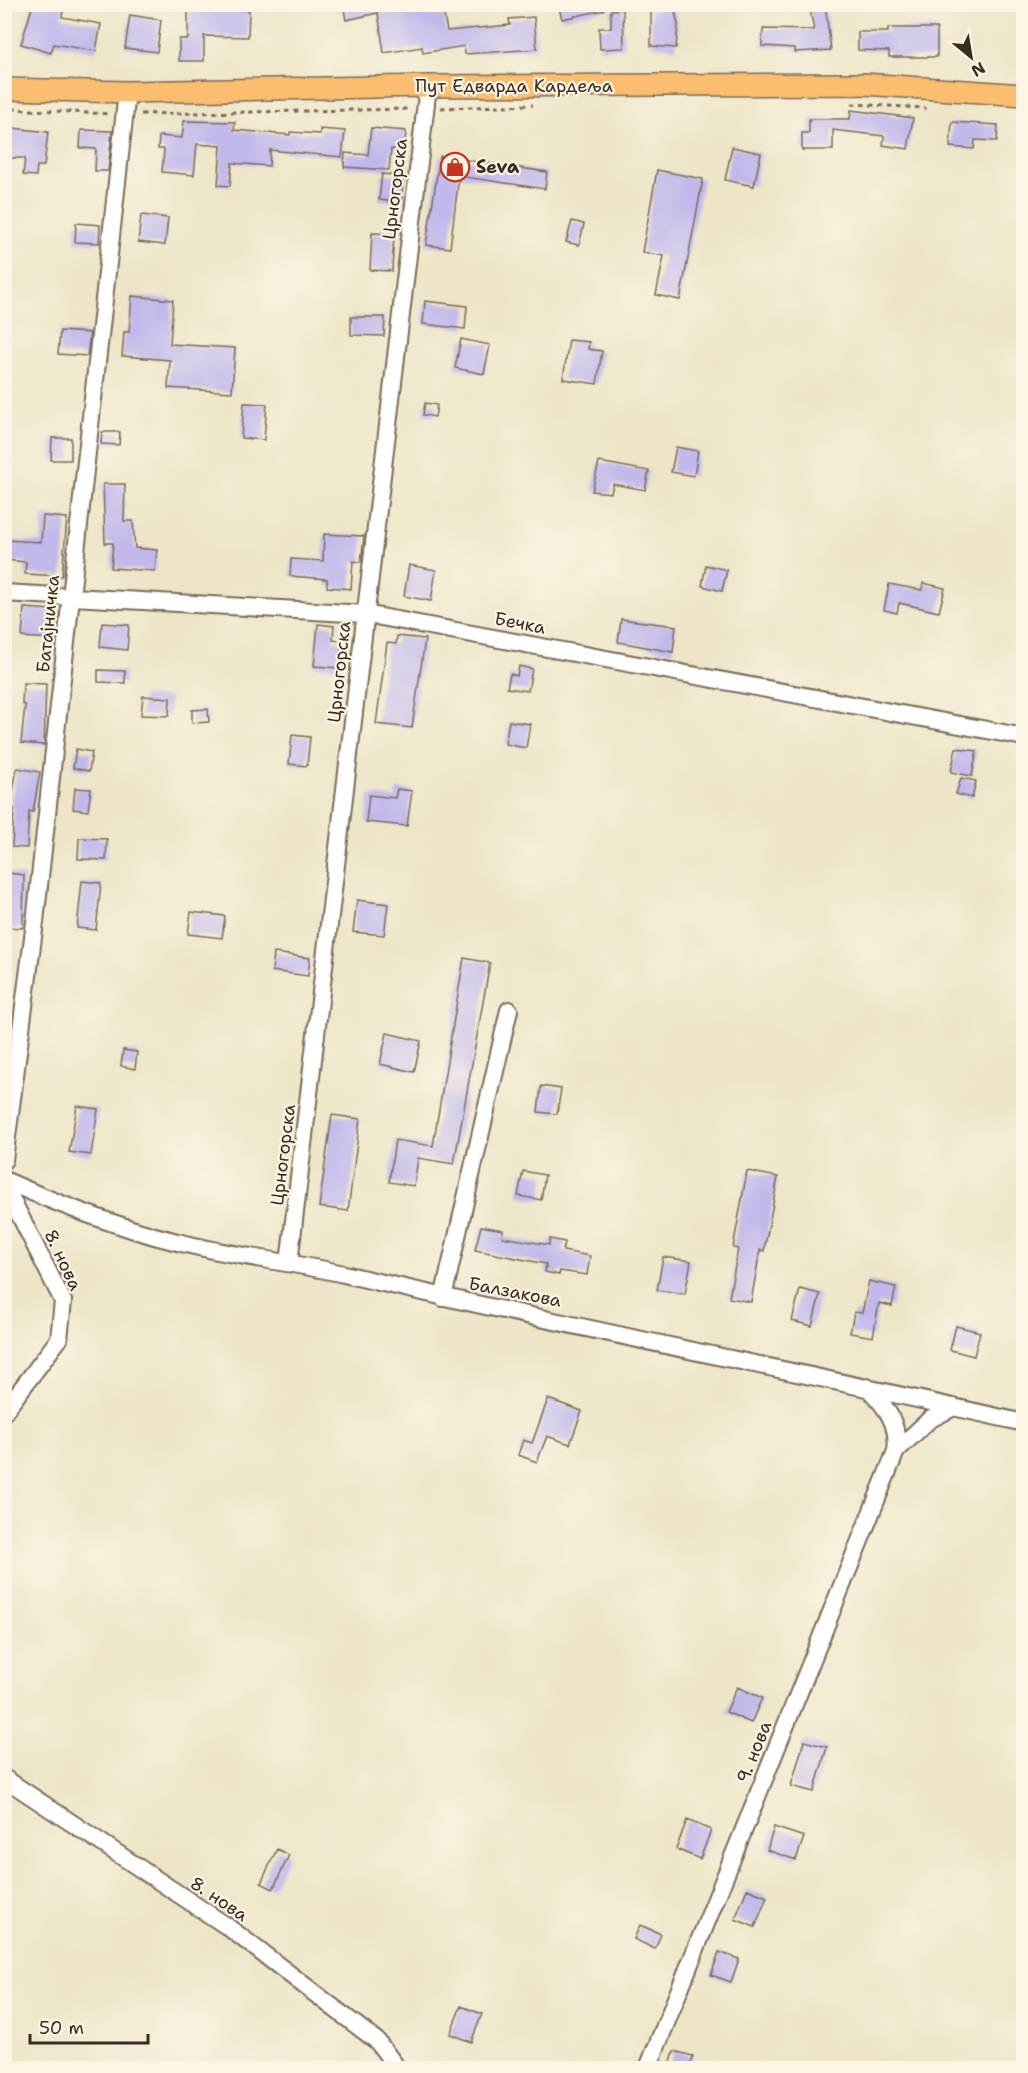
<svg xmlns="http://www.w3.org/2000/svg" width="1028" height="2073" font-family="'Shantell Sans',sans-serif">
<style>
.building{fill:#c1b9eb}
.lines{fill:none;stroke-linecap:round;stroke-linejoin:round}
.minor-casing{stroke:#796b59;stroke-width:20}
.major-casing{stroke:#796b59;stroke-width:24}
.path{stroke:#796b59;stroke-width:3;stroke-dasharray:4.5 4.5;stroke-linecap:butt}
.minor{stroke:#fff;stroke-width:16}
.major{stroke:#fbbd6e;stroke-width:21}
.labels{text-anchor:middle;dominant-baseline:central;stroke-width:4.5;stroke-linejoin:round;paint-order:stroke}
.street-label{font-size:18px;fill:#3b2a1e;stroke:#fcf5e5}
.poi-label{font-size:18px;font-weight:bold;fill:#3b2a1e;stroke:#fcf5e5;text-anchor:start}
</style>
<rect width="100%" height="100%" fill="#fcf5e5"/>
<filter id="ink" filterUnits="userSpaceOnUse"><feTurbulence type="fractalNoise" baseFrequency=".0167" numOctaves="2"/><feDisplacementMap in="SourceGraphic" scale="12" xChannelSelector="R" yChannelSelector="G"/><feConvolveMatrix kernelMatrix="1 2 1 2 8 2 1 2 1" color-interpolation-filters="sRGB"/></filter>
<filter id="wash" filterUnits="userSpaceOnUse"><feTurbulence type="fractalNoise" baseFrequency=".008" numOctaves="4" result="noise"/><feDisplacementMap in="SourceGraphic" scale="24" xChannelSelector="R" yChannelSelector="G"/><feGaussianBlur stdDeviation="1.35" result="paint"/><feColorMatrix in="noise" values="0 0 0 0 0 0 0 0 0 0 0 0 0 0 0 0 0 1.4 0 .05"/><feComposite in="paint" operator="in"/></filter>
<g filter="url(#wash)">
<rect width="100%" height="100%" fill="#ede5c6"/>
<g id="blocks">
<path class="building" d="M33,4H64L62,17L101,24L96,51L54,44L51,53L21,44Z
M343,4H442L447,31L510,25L509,19L534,17L537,49L465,54L464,46L423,53L422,47L384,53L378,13L346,20Z
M558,4H604V10L562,19Z
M659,4H673L678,24L676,48L651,46V11L660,9Z
M809,4H825L831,50L795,52V48L762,46L763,29L814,30Z
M224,9L249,10L248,37L204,36V61H179V39H188V11Z
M623,9L624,48L600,49L599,28H611V10Z
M130,15L161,20L157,52L125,48Z
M888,28H937V57H889V51L858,50V32H888Z
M851,110L913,118L908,149L883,145L884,136L833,130V150H802V133H809V119H850Z
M184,121L235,122L234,130L290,135V132L320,134V129L345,131L342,157L270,150L269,166L232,163L230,186L218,185L221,146L197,144L194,175L162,172L164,149H158L159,136L182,138Z
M952,122L998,125L997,141L975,140L974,149L950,147Z
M4,127L48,132L44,166H37L36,176L23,175L25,158H4Z
M371,128L406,131L404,150L391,149L389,170L344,167L345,153L368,155Z
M81,130L112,131L108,171H95L96,149L80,148Z
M732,147L761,153L754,186L725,180Z
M440,156L547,172L545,189L459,176L450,248L426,245Z
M657,170L703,179L680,300L656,295L664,256L642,252Z
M382,174L404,176L401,202L379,200Z
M141,215L168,218L165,245L138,242Z
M572,221L584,224L579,245L566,242Z
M76,223L100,225L99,243L75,242Z
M372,233L394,234L392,271L370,270Z
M132,296L173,300L170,344L235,348L232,392L168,388L170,360L122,356L124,332H129Z
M425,301L467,306L465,329L423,324Z
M351,317H385L384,336L351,335Z
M60,331L90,333L87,356L58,354Z
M461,339L490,345L484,374L455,368Z
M569,340L589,342L588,349L602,351L597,384L563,379Z
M244,403L267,404L264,440L241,438Z
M425,403L437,405L435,417L423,415Z
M102,432H120L119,445L101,444Z
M52,438H71V460H51Z
M676,447L698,451L694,476L671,472Z
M599,462L649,471L645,490L613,484L611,493L592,491Z
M103,484H125L124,521H133L135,548L157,550L155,571L111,568L113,543H105Z
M43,516L67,518L62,576L25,574L26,562L4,560V540L41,542Z
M324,534L364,536L361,562L353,561L351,589L327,587V579L290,576L291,559L323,561Z
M409,565L436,570L431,601L404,596Z
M706,565L727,570L722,591L702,586Z
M923,583L945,588L939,612L899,603L897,613L884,610L889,584L922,590Z
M24,608L52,610L50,639L22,637Z
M621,619L676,626L673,652L618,642Z
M102,623L129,625L127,650L100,647Z
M318,624L334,626L333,640L342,641L339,668L314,666Z
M397,636L425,639L412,728L376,724L387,643L396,644Z
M519,666L532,669L528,691L507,688L510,674L517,676Z
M98,670L125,671V683L98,682Z
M23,683L46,684L44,745L21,743L25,705L22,704Z
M143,696L170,698L169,716L141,715Z
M208,709L209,722L192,723V710Z
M509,721L530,724L526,748L505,744Z
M292,735L310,737L307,766L289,764Z
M956,748L977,751L972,776L951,772Z
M76,749L92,752L89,771L73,768Z
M17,768L40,772L33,812L29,811L27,848L12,847L14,809L10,808Z
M961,778L976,781L972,798L956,794Z
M75,788L91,789L88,811L73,809Z
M397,789L412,791L407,826L366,822L369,795L395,798Z
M79,838L107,839L106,860L78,859Z
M8,873L24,875L23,928L4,927Z
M82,881L101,883L96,930L77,928Z
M357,900L388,904L384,935L353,932Z
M191,912L225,916L222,938L188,934Z
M274,953L310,958L308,976L272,971Z
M464,958L490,963L454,1164L418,1158L414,1186L389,1182L395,1140L433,1146Z
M387,1033L421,1041L414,1072L380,1064Z
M123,1050L137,1052L135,1069L121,1066Z
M541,1086L561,1089L557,1114L538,1112Z
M77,1106L98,1109L91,1155L69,1152Z
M332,1115L360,1119L348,1211L319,1207Z
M523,1171L545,1175L541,1200L518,1196Z
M747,1171L778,1177L764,1251L760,1250L751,1302L729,1298L738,1249L733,1248Z
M481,1226L503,1230L502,1237L549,1245L550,1239L565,1242L563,1251L590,1256L587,1275L560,1271L559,1275L545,1272L546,1264L475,1250Z
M663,1257L691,1261L685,1294L657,1290Z
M869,1281L896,1287L892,1306L879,1303L873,1337L850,1333L854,1312L862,1313Z
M800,1289L820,1294L812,1326L792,1321Z
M956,1326L980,1332L974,1356L950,1350Z
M548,1399L582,1411L570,1444L547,1436L537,1462L518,1455L523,1440L532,1443Z
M737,1687L762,1698L751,1723L726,1712Z
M804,1741L827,1747L814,1792L791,1786Z
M687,1820L711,1830L700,1859L676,1849Z
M774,1827L804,1837L796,1860L767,1850Z
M277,1849L289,1855L273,1889L261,1883Z
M747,1889L767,1897L755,1927L735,1919Z
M640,1925L661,1934L655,1949L634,1939Z
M719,1952L739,1959L731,1982L711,1975Z
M461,2006L482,2014L471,2042L450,2034Z
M674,2051L693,2056L690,2068H669Z"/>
</g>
</g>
<g filter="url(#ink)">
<use href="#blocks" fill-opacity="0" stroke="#796b59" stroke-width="1.5"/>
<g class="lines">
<g class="minor-casing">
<path id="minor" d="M4,593L365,614L1024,737
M4,1160L35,922L127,92
M4,1180C67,1208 132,1233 199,1247C247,1258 296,1263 344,1274C570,1327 797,1371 1024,1423
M4,1184L63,1301L59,1339L4,1412
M289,1263L428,86
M443,1298L509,1010
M896,1451L929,1420L954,1407
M4,1778L228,1927L377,2041L397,2068
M648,2068L896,1451C900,1424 885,1405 867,1387"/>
</g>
<g class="major-casing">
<path id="major" d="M4,89L127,92L428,86L864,84L1024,95"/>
</g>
<path class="path" d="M852,104L926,108
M441,108L533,105
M12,109L110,114
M141,114L410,109"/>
<use href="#minor" class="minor"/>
<use href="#major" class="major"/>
</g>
</g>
<defs>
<g id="shop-ring" transform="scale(1.5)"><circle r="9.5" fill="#fcf5e5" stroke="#c8321e" stroke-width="1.5"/><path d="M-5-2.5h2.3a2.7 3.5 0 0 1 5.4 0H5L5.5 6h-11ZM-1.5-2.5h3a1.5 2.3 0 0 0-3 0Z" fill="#c8321e"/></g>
</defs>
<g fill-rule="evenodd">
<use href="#shop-ring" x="455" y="167"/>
</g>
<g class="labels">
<g class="street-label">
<text x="514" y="86">Пут Едварда Кардеља</text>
<text transform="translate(395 189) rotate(-83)">Црногорска</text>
<text transform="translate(520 623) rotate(11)">Бечка</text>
<text transform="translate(48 624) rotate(-84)">Батајничка</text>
<text transform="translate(339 672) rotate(-84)">Црногорска</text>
<text transform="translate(283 1155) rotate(-83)">Црногорска</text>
<text transform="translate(63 1260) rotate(65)">8. нова</text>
<text transform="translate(515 1292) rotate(11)">Балзакова</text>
<text transform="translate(754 1752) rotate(-68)">9. нова</text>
<text transform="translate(219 1899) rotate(34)">8. нова</text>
</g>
<g class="poi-label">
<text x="476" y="167">Seva</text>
</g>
</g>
<rect width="1028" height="2073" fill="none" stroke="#fcf5e5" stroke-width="24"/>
<g transform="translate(971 57) rotate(150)" stroke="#fcf5e5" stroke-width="4.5" paint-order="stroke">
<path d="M0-4.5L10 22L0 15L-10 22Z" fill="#3b2a1e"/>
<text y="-9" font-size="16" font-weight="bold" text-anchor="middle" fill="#3b2a1e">N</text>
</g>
<path d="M30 2034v9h118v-9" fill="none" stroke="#3b2a1e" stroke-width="3"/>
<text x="39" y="2034" font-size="18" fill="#3b2a1e" stroke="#fcf5e5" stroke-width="4.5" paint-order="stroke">50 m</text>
</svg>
